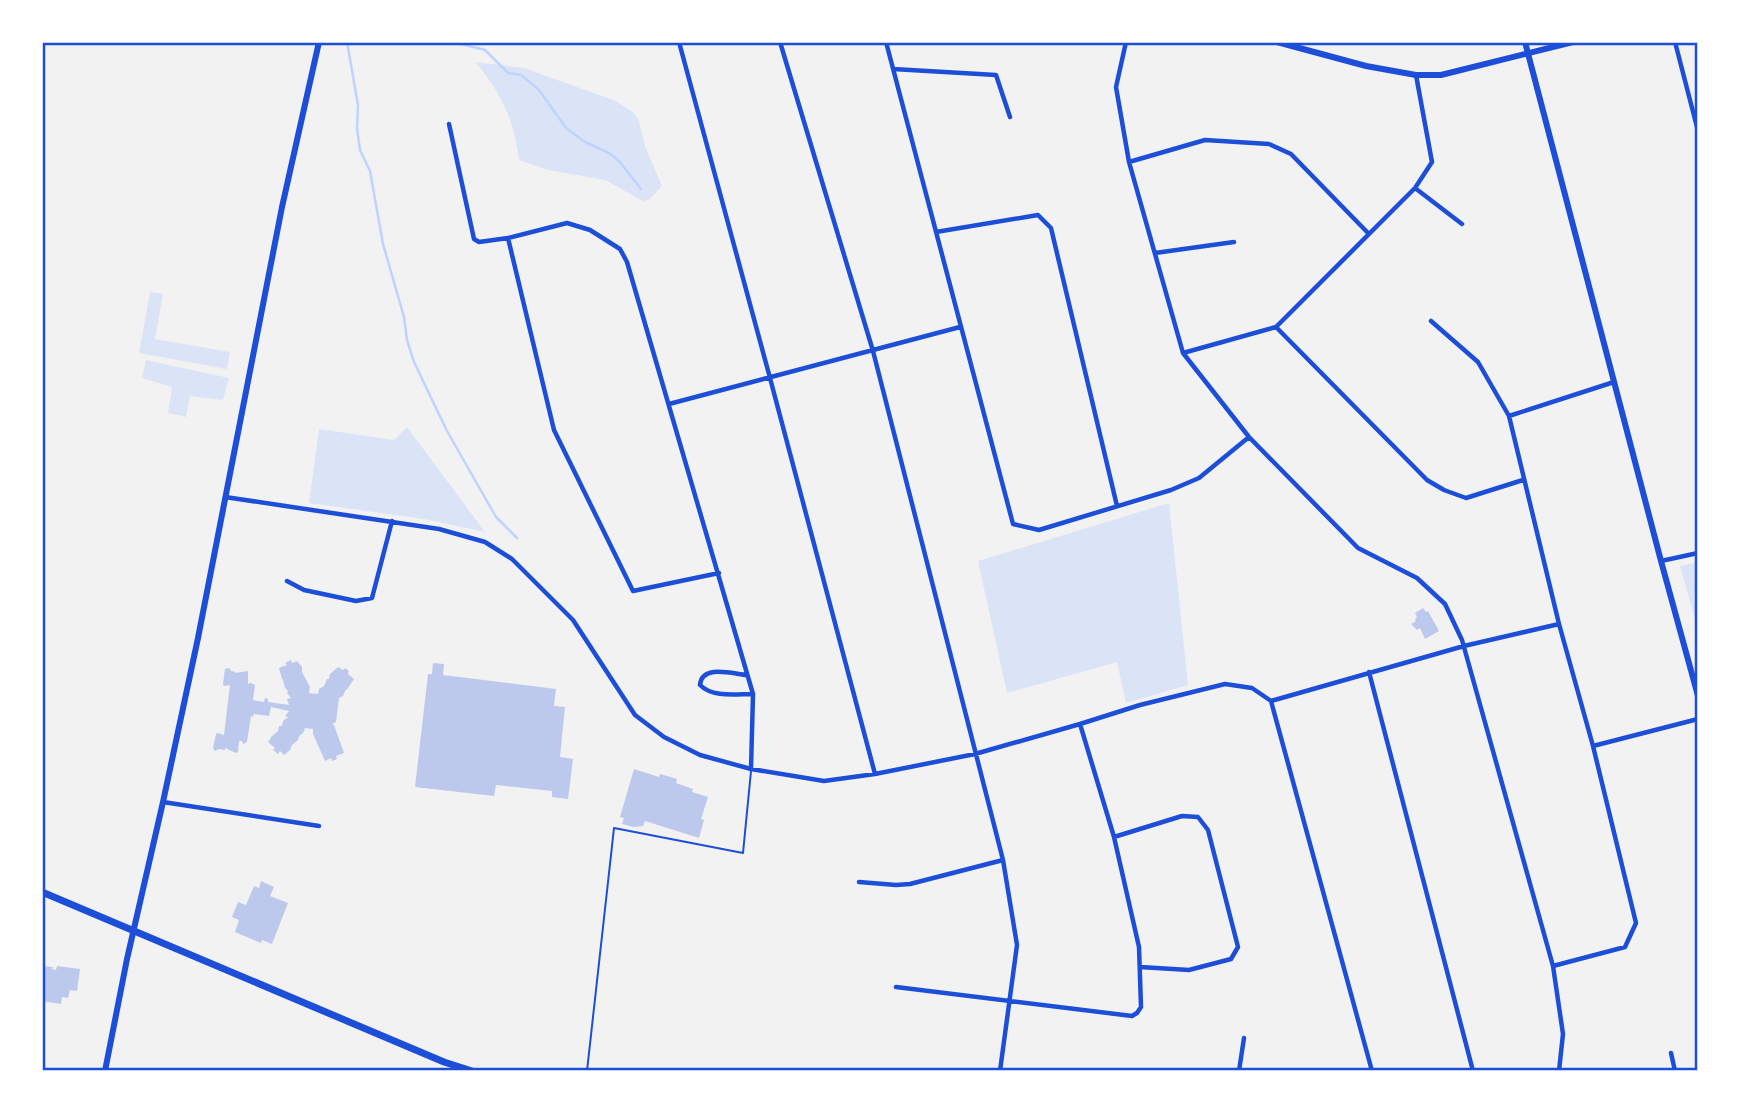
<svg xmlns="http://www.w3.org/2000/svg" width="1740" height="1113" font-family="'Source Sans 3',sans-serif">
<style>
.green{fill:#dbe4f7}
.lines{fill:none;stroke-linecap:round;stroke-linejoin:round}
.stream{stroke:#bfd3fe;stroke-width:2.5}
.building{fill:#bdc9ec}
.service{stroke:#1d4ed8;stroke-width:2}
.minor{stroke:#1d4ed8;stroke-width:4.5}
.secondary{stroke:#1d4ed8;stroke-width:6}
.primary{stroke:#1d4ed8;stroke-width:7}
.neatline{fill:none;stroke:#1d4ed8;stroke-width:2.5}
</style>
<rect width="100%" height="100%" fill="#f2f2f2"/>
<path class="green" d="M476,62L524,68L616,101L634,113L639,121L645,146L662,186L650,199L643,201L605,180L548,170L519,160C513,116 503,98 476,62Z
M150,292L163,294L155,339L230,352L227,369L139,353Z
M146,360L229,378L223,400L190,396L186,417L168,413L172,387L142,378Z
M407,427L485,532L424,519L309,503L319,429L394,440Z
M1169,503L1188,685L1126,703L1117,662L1007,693L978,561Z
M1698,562V630L1680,566Z"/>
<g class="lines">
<path class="stream" d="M347,42L358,105L357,128L360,150L370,171L383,244L404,317L407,340L414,362L447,431L496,517L517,538
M453,42L485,50L508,73L521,75L539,90L566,128L585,142L609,153L619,161L641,189"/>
</g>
<path class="building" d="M1423,608L1426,612L1428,611L1439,631L1425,639L1420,628L1417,630L1411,624L1416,621L1415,619L1417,617L1415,613Z
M291,660L292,663L297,661L302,667V672L310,687L309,693L318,694L319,689L324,686L327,679H329L330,674L338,667L343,670L345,668L349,671L348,674L354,679L348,688L345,691L343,696L339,698L336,722L332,724L334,725L344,753L336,756L337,759L332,761L331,758L325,761L313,734V729L305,728L303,733L299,736L298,740L292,745L290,750L284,755L280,751L278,754L273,750L275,748L268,742L272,736L278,731L279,726H282L283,721L288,717L285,716L289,711L271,707L269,716L254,714L253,717L251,716L247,742L243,744L242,741H239L238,752L236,753L225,748V750L219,749L215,751L213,748L216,734L217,733L224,735L230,685L224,686L223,684L225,669L229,668L231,671L236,672L235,673L248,671V684L251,683L255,685L253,700L264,702L265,698L268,699V702L289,705L287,699L291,698L287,693L288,691L285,688L283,680L282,679L279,668L287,665L285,663Z
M433,663L444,664L443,675L556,689L554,706L565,707L560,757L573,759L568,799L552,797V791L496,785L494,796L415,787L428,674H432Z
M634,769L659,777L660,774L677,779L676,783L693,789L692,792L708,797L701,819L704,820L699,838L645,821L643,826L634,827L622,824L624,818L620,817Z
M261,881L274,887L270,896L288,903L272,944L262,940L261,943L235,932L239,920L232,917L238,902L246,905L254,886L259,888Z
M42,966L53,967L52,969L56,970L57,966L80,969L77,991L70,990L68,998L62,997L61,1004L42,1001Z"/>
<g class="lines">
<path class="service" d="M587,1071L614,828L743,853L751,771"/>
<path class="minor" d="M679,42L770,378L875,774
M780,42L873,351L1003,860L1017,945L1000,1071
M886,42L1013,524L1039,530L1171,490L1199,478L1249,437
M1126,42L1116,87L1129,162L1183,353L1249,437L1358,548L1417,578L1445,604L1462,640L1553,966L1563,1034L1559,1071
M1675,42L1698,131
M893,69L996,75L1010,117
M449,124L474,239L479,242L508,238L567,223L590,230L620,249L627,262L753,694L751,769
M1129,162L1205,140L1269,144L1291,154L1369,234
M1415,188L1462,224
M936,232L1038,215L1051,228L1117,506
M508,238L554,430L633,591L719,573
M1155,253L1234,242
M1431,321L1478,362L1509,416L1559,624L1593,746L1636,923L1625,947L1553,966
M1276,327L1427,480L1444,490L1466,498L1523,480
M1183,353L1276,327L1415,188L1432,162L1416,75
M669,404L960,327
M1509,416L1614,382
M225,497L439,529L485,542L512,559L573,620L635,715L664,737L700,755L751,769L824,781L875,774L975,754L1080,724L1140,705L1225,684L1252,688L1271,701
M1661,561L1698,553
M287,581L304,590L356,601L372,598L392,521
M1369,672L1473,1071
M747,675C733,674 702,664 700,685C713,698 736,694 753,694
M1271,701L1372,1071
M1271,701L1464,646L1559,624
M1593,746L1698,719
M163,802L319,826
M1114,837L1182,816L1198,817L1208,830L1238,947L1231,959L1189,970L1140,967
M859,882L896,885L910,884L1003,860
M896,987L1132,1016L1137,1013L1141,1007L1139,947L1114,837L1080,724
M1671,1053L1675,1071
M1239,1071L1244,1038"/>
<path class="secondary" d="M1277,42L1366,66L1416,75H1441L1573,42
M1525,42L1661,561L1698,696
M105,1071L127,959L163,802L198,638L282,207L319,42"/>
<path class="primary" d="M42,892L444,1062L472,1071"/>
</g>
<rect width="1740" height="1113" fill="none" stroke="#ffffff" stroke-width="88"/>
<rect x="44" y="44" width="1652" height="1025" class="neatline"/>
</svg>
